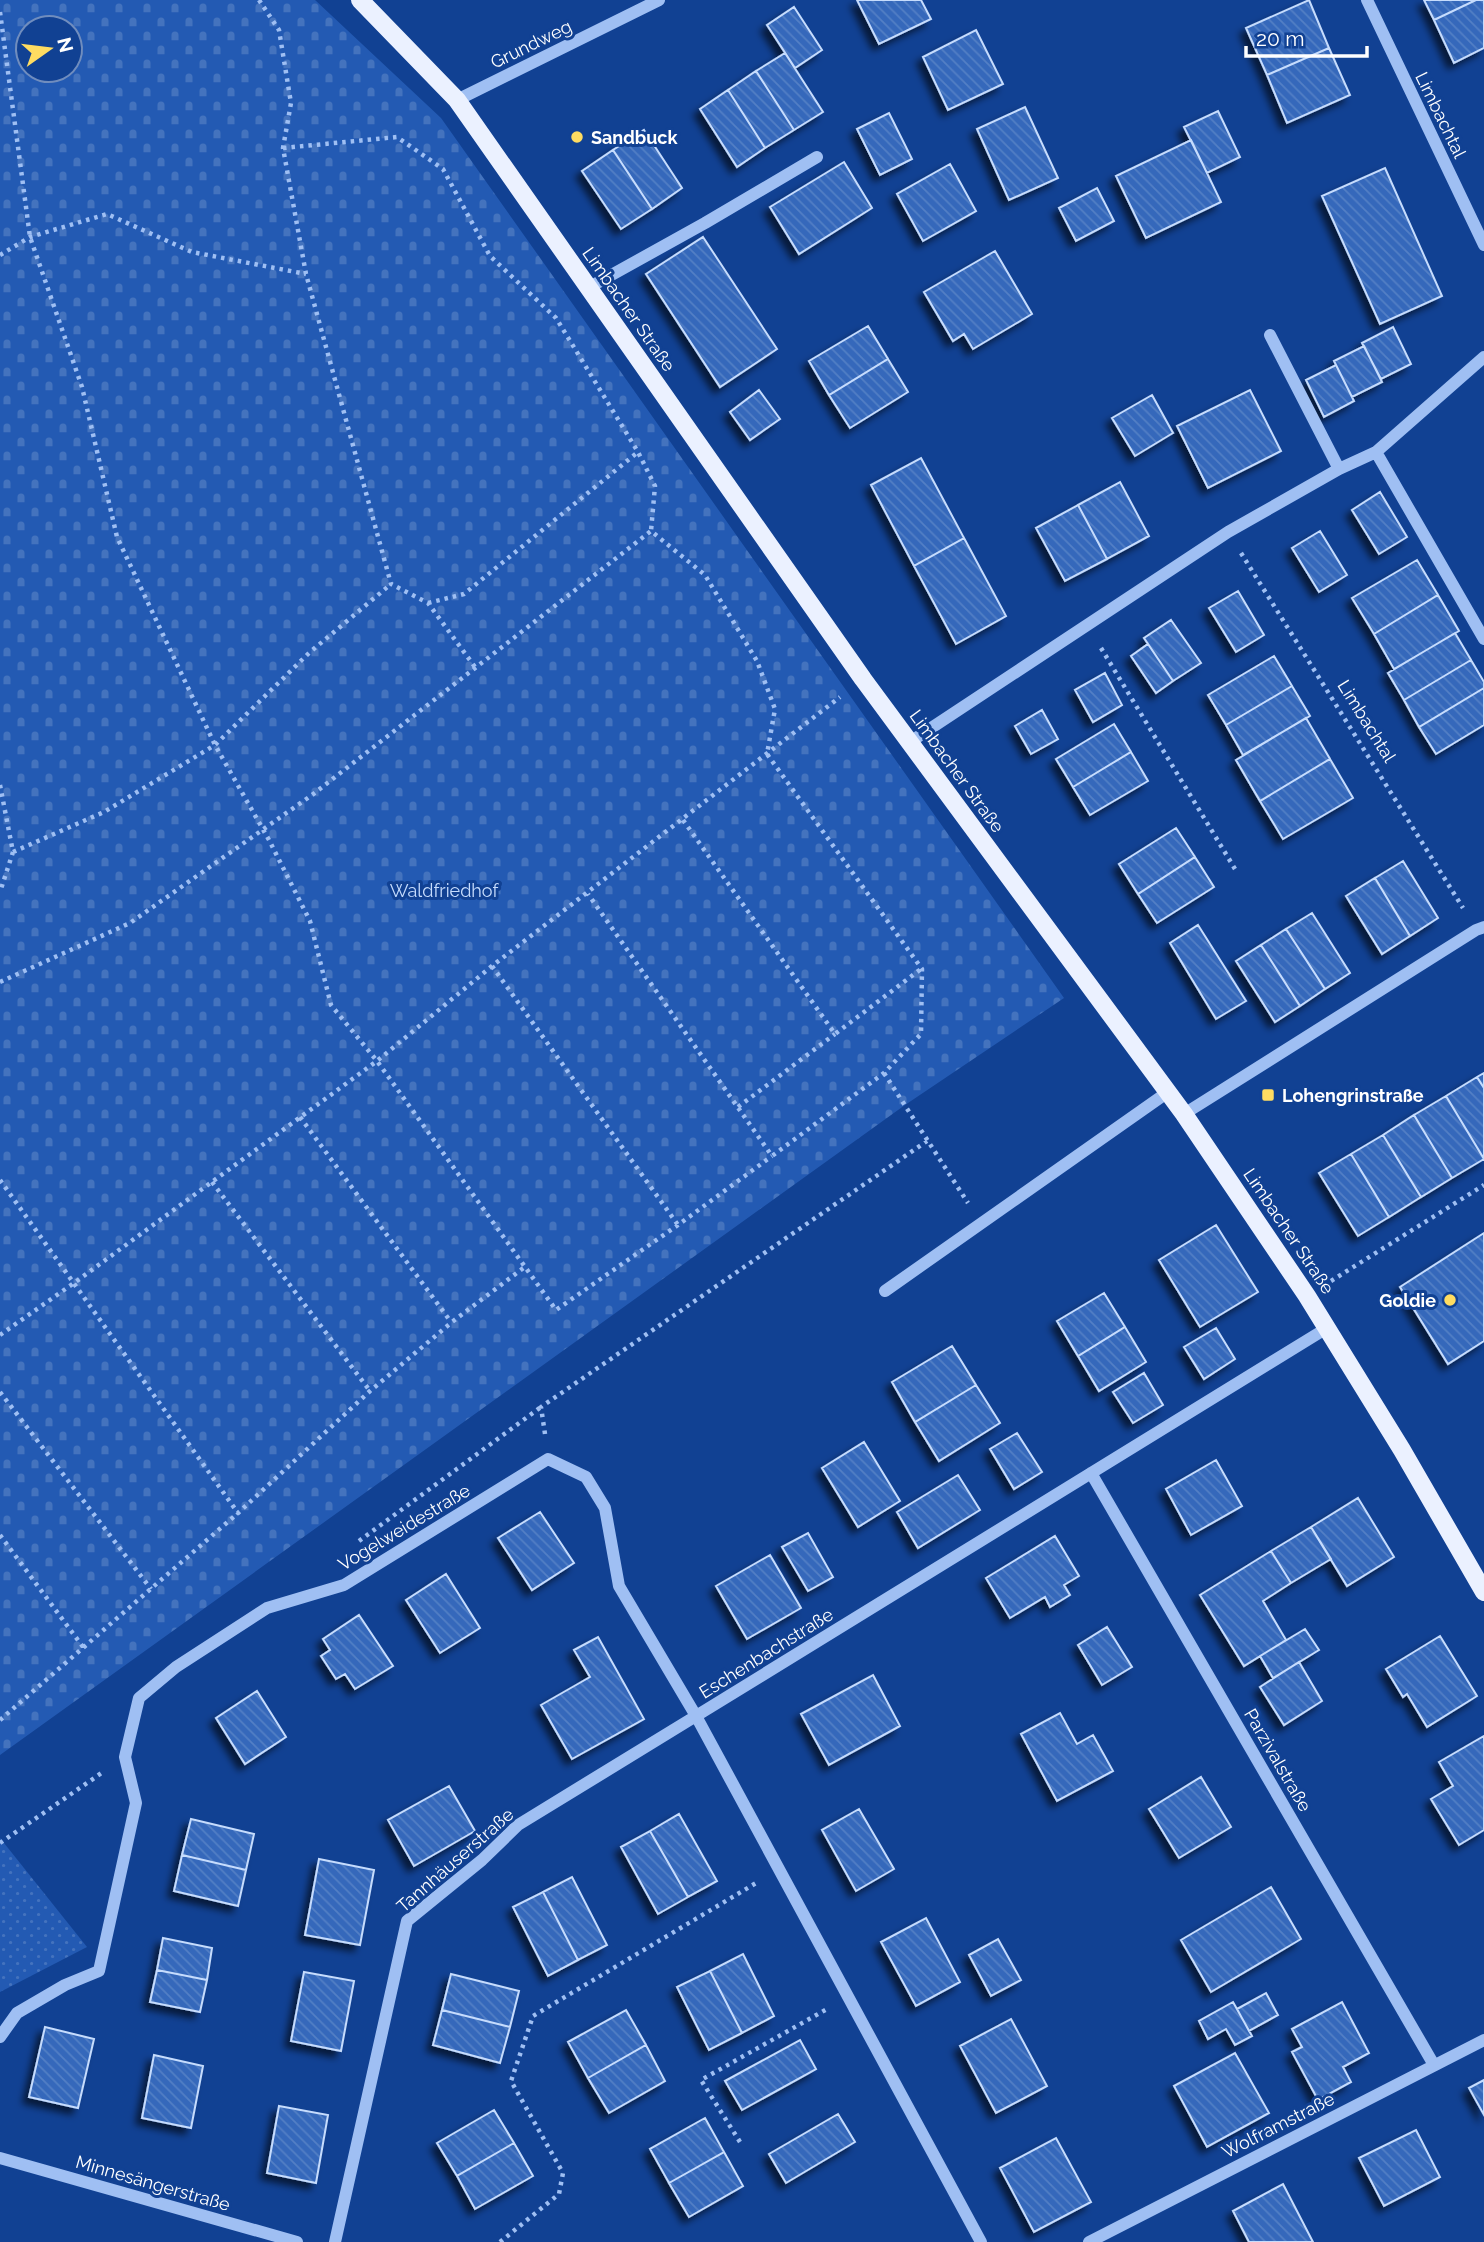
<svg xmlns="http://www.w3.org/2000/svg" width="1484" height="2242" font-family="Raleway,sans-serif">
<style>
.grass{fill:url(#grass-dots)}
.cemetery{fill:url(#cemetery-stones);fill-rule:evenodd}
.building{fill:url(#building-back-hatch);stroke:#c6dcfd;stroke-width:2;filter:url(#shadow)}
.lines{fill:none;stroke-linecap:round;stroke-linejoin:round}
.path{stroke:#9fbff3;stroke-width:4.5;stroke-dasharray:3.5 5;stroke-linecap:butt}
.minor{stroke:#9fbff3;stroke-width:12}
.major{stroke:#ebf1ff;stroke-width:18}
.poi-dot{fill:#ffdc61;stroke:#114193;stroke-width:2.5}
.labels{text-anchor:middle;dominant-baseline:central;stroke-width:6;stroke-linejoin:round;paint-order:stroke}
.street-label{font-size:18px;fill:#fff;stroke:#114193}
.poi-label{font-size:18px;font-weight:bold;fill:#fff;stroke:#114193;text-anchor:start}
.park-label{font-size:18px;fill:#c6dcfd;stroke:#114193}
</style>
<defs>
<pattern id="grass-dots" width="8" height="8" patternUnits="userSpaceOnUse" patternTransform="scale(1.75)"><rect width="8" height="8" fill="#235ab3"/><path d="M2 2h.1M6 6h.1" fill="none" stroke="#4473be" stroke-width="1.8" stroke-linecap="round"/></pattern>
<pattern id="cemetery-stones" width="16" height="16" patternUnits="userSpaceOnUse" patternTransform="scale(1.75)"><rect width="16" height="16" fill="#235ab3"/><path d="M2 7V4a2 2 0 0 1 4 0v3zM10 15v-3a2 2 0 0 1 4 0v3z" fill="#4473be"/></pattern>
<pattern id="building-back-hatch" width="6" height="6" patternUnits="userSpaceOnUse" patternTransform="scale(1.75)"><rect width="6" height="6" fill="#3568bb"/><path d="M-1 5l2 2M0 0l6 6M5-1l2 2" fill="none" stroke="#537fc5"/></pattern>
<filter id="shadow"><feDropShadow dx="-6" dy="6" stdDeviation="3.5" flood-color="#0009"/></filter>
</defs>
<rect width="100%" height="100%" fill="#114193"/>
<path class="grass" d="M0,1838L87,1947L0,1992Z"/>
<path class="cemetery" d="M0,0H315L441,118L1064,998L905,1105L0,1755ZM28,28H70V70H28Z"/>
<path class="building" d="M857,0H921L931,19L879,44Z
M1309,0L1329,48L1267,75L1246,28Z
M1424,0H1476L1434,20Z
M1476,0H1484V48L1454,63L1434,20Z
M794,7L822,50L795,68L767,25Z
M976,30L1003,84L948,110L923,57Z
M1329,48L1350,95L1287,123L1267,75Z
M785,53L823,112L794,130L756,71Z
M756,71L794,130L765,148L728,90Z
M728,90L765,148L737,167L700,109Z
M1025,107L1058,178L1009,200L977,129Z
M1218,111L1240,157L1207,173L1184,127Z
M889,113L912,159L880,175L857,129Z
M644,130L682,188L652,209L613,150Z
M1191,140L1221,202L1146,238L1116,176Z
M613,150L652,209L621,229L582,171Z
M844,162L872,208L799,254L770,207Z
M950,164L976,211L923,241L897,194Z
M1385,168L1442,296L1380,324L1322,196Z
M1097,188L1114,221L1076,241L1059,208Z
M703,237L777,349L720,387L646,274Z
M995,251L1032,314L973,349L964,334L953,341L924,292Z
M868,326L888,359L829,395L809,361Z
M1393,327L1411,364L1381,379L1362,343Z
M1364,346L1382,382L1352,397L1334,361Z
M888,359L908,392L850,428L829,395Z
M1336,365L1354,401L1324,417L1306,380Z
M759,390L780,419L750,440L730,412Z
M1250,390L1281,451L1208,488L1177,426Z
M1152,395L1173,433L1135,456L1112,418Z
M921,458L964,538L914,566L871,485Z
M1120,482L1149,536L1107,559L1078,505Z
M1380,492L1407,537L1379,554L1352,510Z
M1078,505L1107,559L1065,581L1036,528Z
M1320,531L1347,575L1319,592L1292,548Z
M964,538L1006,616L956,644L914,566Z
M1417,560L1438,595L1374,634L1352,598Z
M1238,591L1264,635L1236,652L1209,608Z
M1438,595L1459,631L1394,669L1374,634Z
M1171,620L1201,663L1173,681L1144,638Z
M1455,633L1471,660L1404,700L1388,673Z
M1148,644L1173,681L1156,693L1131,656Z
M1274,656L1292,686L1226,725L1208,695Z
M1471,660L1484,682V688L1419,727L1404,700Z
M1105,673L1122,705L1093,722L1075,690Z
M1292,686L1310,716L1243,755L1226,725Z
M1484,688V725L1436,754L1419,727Z
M1042,710L1058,739L1031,754L1015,726Z
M1306,718L1330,759L1260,801L1236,760Z
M1114,724L1131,752L1073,787L1056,759Z
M1131,752L1148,781L1090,815L1073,787Z
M1330,759L1353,798L1283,839L1260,801Z
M1176,828L1195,857L1138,894L1119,864Z
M1195,857L1214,887L1157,923L1138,894Z
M1403,861L1438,918L1410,936L1375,878Z
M1375,878L1410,936L1382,954L1346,896Z
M1312,913L1350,973L1325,989L1286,929Z
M1198,925L1246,1001L1216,1019L1170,943Z
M1286,929L1325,989L1300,1006L1261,945Z
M1261,945L1300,1006L1275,1022L1236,961Z
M1484,1073V1088L1477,1077Z
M1477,1077L1484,1088V1159L1446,1096Z
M1446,1096L1484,1159L1452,1178L1414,1115Z
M1414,1115L1452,1178L1421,1197L1383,1135Z
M1383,1135L1421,1197L1389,1217L1351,1154Z
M1351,1154L1389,1217L1358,1236L1319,1173Z
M1216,1225L1258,1292L1200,1327L1159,1260Z
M1484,1233V1341L1448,1364L1400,1287Z
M1104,1293L1125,1327L1078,1356L1057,1321Z
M1125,1327L1146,1362L1099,1391L1078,1356Z
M1216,1328L1235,1359L1204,1379L1184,1347Z
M952,1346L976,1385L915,1422L892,1382Z
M1144,1373L1163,1405L1133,1423L1113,1392Z
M976,1385L1000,1423L939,1461L915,1422Z
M1017,1433L1042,1472L1014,1489L990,1449Z
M864,1442L900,1501L858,1527L822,1468Z
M1216,1460L1242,1506L1191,1535L1166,1489Z
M958,1475L980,1510L918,1548L897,1512Z
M1358,1498L1394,1557L1347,1586L1311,1527Z
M540,1512L574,1563L532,1590L498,1538Z
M1311,1527L1331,1559L1291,1583L1271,1551Z
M808,1533L833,1577L808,1591L782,1547Z
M1055,1536L1079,1576L1064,1585L1070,1595L1050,1607L1045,1597L1010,1618L986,1578Z
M1271,1551L1291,1583L1263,1601L1286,1640L1244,1666L1200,1595Z
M770,1555L801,1608L747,1639L716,1586Z
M446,1574L480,1628L440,1653L406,1600Z
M359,1615L393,1666L355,1689L345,1674L336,1679L321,1656L330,1650L323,1639Z
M1107,1627L1132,1667L1102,1685L1078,1645Z
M1305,1629L1319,1650L1273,1678L1260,1656Z
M1440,1636L1477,1696L1427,1727L1407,1694L1403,1697L1386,1669Z
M598,1637L644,1719L572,1759L541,1705L590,1677L574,1650Z
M1299,1662L1322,1701L1284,1725L1260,1687Z
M873,1675L900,1726L829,1765L801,1714Z
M257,1691L286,1737L245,1764L216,1718Z
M1060,1713L1077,1744L1093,1735L1113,1771L1057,1801L1021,1734Z
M1484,1736V1830L1459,1845L1431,1799L1453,1786L1439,1762Z
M1201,1777L1231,1827L1179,1858L1149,1809Z
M449,1786L475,1831L414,1866L388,1820Z
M859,1809L894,1869L856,1891L822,1830Z
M679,1814L717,1881L688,1897L650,1831Z
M191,1819L254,1834L246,1870L182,1855Z
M650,1831L688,1897L658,1914L621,1847Z
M182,1855L246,1870L238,1906L174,1891Z
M319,1859L374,1870L360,1945L305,1935Z
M572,1877L607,1945L578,1960L543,1892Z
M1271,1887L1301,1939L1211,1992L1181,1940Z
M543,1892L578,1960L548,1976L513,1907Z
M926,1918L960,1982L916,2006L881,1942Z
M163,1938L212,1948L207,1980L157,1970Z
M998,1939L1021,1980L991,1996L969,1955Z
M743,1954L774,2016L742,2033L710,1971Z
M157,1970L207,1980L200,2012L150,2002Z
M710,1971L742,2033L709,2050L677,1987Z
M304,1972L354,1981L341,2051L291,2041Z
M451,1974L519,1991L510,2027L442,2010Z
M1266,1993L1278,2015L1249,2031L1237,2009Z
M1233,2002L1252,2036L1235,2045L1226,2029L1208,2039L1199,2021Z
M1342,2002L1369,2053L1343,2067L1351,2082L1318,2100L1292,2052L1302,2047L1292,2029Z
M442,2010L510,2027L500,2063L433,2045Z
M626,2010L646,2045L588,2078L568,2042Z
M1011,2019L1047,2086L996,2113L960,2046Z
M45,2027L94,2039L78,2108L29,2097Z
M800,2040L816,2069L742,2110L725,2081Z
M646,2045L665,2081L609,2113L588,2078Z
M1235,2053L1269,2113L1207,2147L1174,2086Z
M154,2055L203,2066L191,2128L142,2118Z
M1484,2080V2115L1469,2088Z
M279,2106L328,2115L316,2183L267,2173Z
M494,2110L514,2143L457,2176L437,2143Z
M838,2114L855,2142L786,2183L769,2154Z
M705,2118L724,2152L669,2183L650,2149Z
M1416,2130L1440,2177L1384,2206L1359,2158Z
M1056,2138L1091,2202L1034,2232L1000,2168Z
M514,2143L533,2176L475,2209L457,2176Z
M724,2152L743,2186L689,2217L669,2183Z
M1283,2184L1313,2242H1249L1233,2211Z"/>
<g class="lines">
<path class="path" d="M259,0L279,30L291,103L283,148L306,274L391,584L428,603L475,667
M0,12L30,237L82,387L117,537L215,745L269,840L310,921L331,1005L377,1061L556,1310L678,1225L772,1156
M283,148L397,137L443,169L490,256L556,318L638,452L655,486L651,531
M0,255L30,237L107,214L192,252L306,274
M1241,553L1463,908
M428,603L464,594L638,452
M1101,648L1235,869
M0,785L13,852L0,892
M683,820L835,1034L921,969
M13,852L104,812L215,745L309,653L391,584
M492,966L678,1225
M0,982L130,923L312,795L651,531L705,575L757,661L775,709L767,754L922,969L921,1034L884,1073L772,1156L588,894
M884,1073L968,1203
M738,1107L835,1034
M300,1117L451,1322
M0,1180L238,1513L370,1391L452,1322L526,1266
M212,1182L370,1391
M1331,1281L1484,1185
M0,1335L74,1283L377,1061L492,966L840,697
M0,1392L151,1589
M545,1434L541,1407L927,1141
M0,1535L83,1647
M359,1541L541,1407
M0,1720L238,1513
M0,1843L103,1772
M740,2142L701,2080L827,2009
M500,2242L559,2194L563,2173L511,2081L533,2016L756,1883"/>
<path class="minor" d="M1367,0L1484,245
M457,100L659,0
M588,288L705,223L817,157
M1270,335L1339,469
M1376,452L1484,639
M910,742L1228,532L1339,469L1376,452L1484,357
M1184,1114L1476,930L1484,927
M885,1291L1168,1092
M1091,1473L1434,2065
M0,2037L17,2013L65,1985L99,1971L136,1803L125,1757L139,1698L176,1667L267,1608L344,1585L548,1459L586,1477L605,1508L619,1586L696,1716L518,1825L482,1860L407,1921L335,2242
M0,2158L297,2242
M981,2242L696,1716L1327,1328
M1089,2242L1484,2040"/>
<path class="major" d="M360,0L457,100L863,679L1184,1114L1307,1296L1402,1450L1484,1592"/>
</g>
<g class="poi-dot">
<circle cx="577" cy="137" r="7"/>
<rect x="1261" y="1088" width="14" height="14" rx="3.5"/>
<circle cx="1450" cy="1300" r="7"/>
</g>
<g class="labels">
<g class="street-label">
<text transform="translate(531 44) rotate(-26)">Grundweg</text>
<text transform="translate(1441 115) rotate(64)">Limbachtal</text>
<text transform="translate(629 309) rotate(55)">Limbacher Straße</text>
<text transform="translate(1367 721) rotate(58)">Limbachtal</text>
<text transform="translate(957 771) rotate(54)">Limbacher Straße</text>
<text transform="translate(1289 1231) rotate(56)">Limbacher Straße</text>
<text transform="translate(404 1527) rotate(-31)">Vogelweidestraße</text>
<text transform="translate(766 1653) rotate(-32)">Eschenbachstraße</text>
<text transform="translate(1278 1760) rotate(60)">Parzivalstraße</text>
<text transform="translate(455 1860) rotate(-41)">Tannhäuserstraße</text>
<text transform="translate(1278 2125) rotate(-27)">Wolframstraße</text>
<text transform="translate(153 2183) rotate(16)">Minnesängerstraße</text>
</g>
<g class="poi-label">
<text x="591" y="137">Sandbuck</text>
<text x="1282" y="1095">Lohengrinstraße</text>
<text x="1436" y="1300" text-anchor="end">Goldie</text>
</g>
<g class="park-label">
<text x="444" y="890">Waldfriedhof</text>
</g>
</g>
<g transform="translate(49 49) rotate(76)"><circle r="33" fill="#114193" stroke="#708dbe" stroke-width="2"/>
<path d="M0-5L12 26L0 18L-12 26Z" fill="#ffdc61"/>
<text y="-10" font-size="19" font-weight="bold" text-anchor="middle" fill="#ffffff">N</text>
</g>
<path d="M1246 46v10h121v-10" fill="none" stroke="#ffffff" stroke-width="3.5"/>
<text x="1256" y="46" font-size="21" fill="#ffffff" stroke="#114193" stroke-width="5" paint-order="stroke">20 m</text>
</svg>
